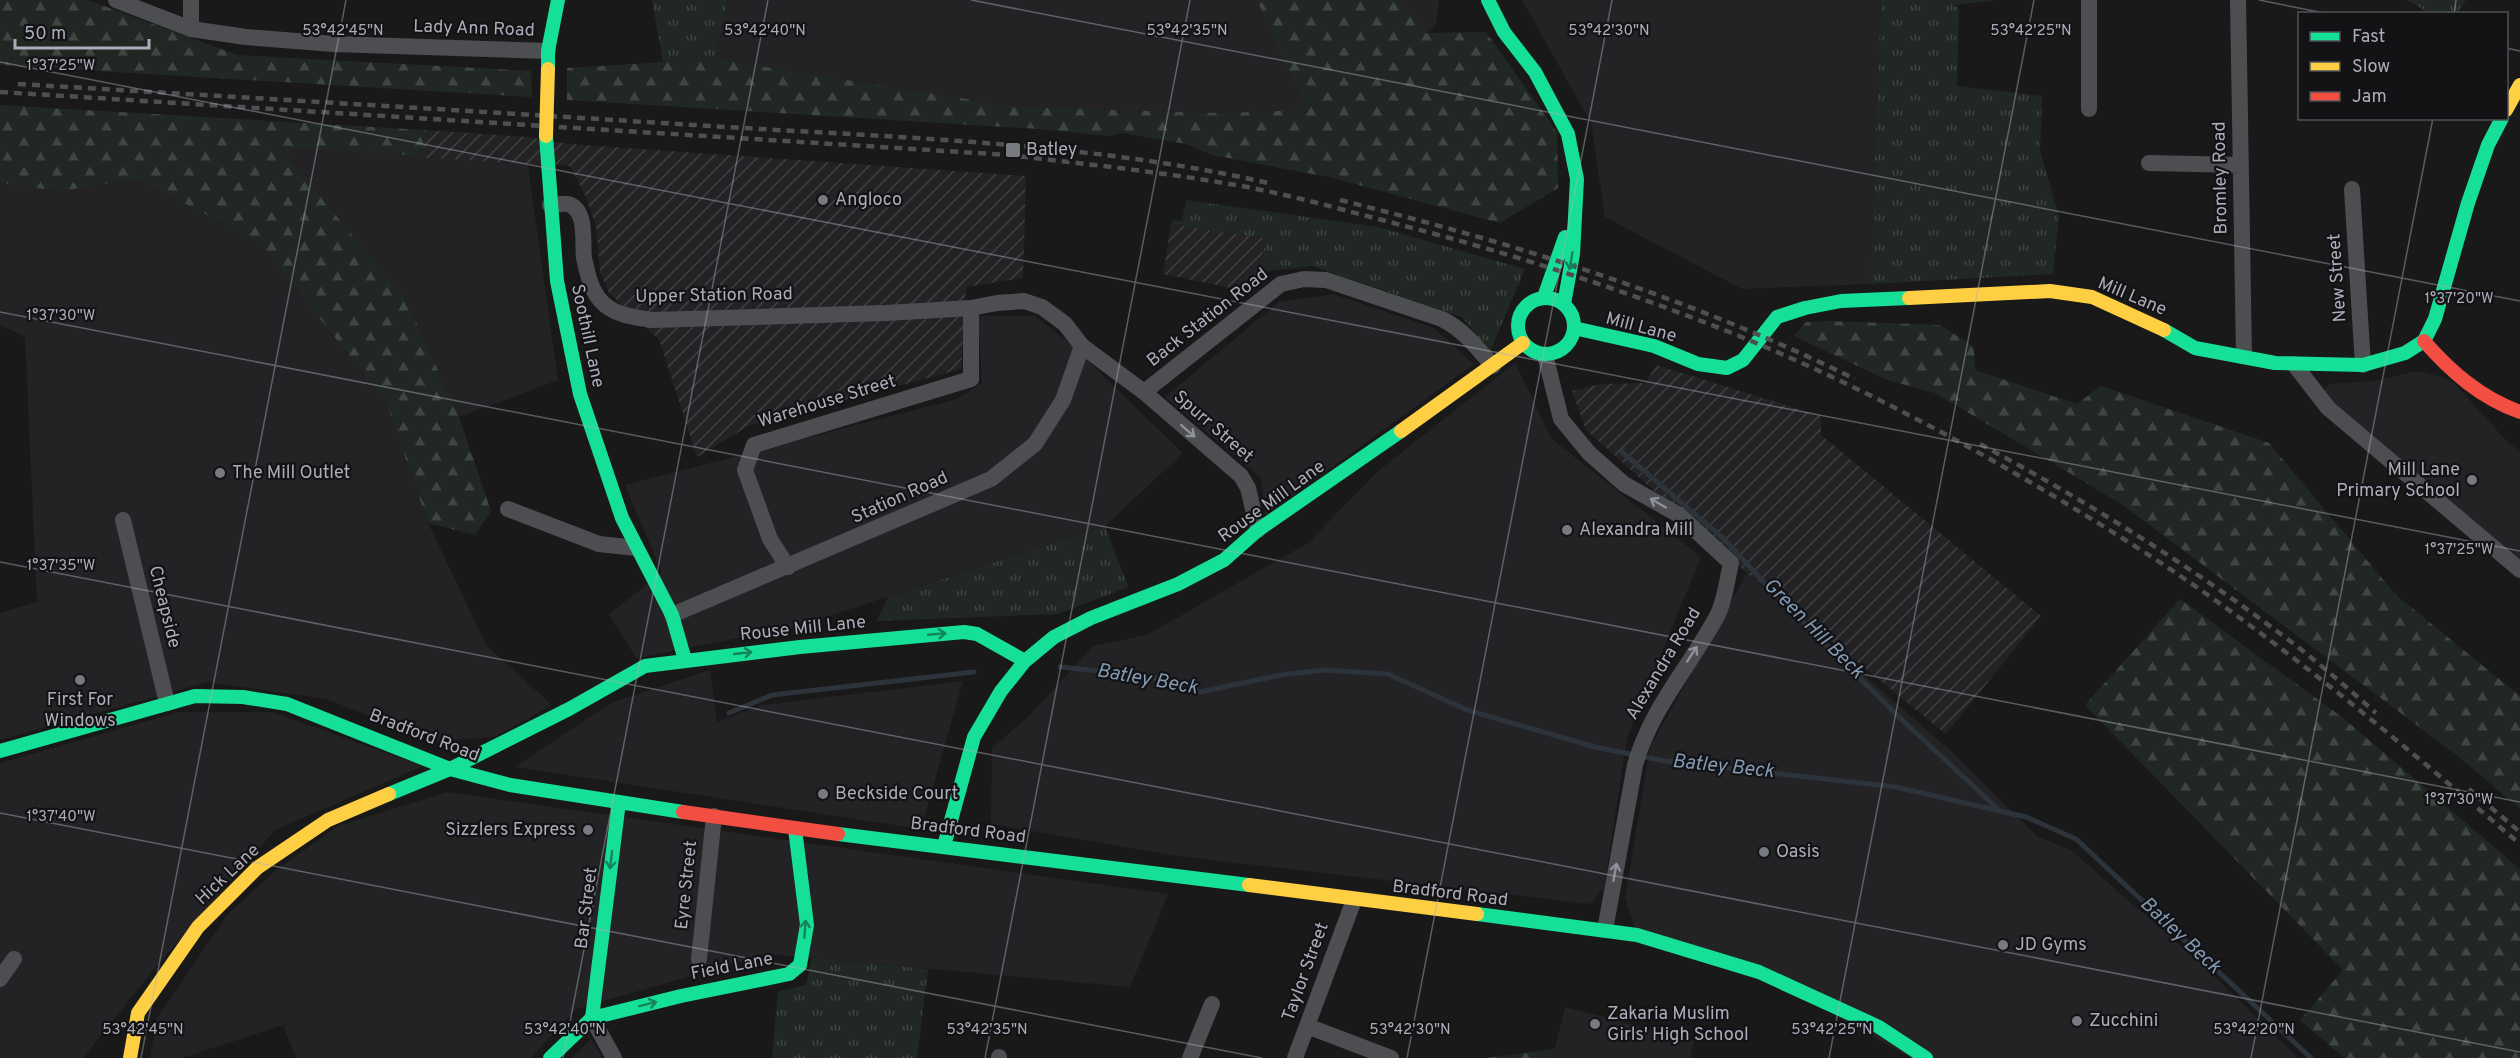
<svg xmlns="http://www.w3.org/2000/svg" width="2520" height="1058" font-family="Overpass,sans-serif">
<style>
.built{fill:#232325}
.industrial{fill:url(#industrial-furrows)}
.grass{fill:url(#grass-tufts)}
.forest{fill:url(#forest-firs)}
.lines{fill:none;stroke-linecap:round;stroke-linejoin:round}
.stream{stroke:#2c333b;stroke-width:5}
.street{stroke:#4d4e52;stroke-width:16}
.fast{stroke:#16e098;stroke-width:14}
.slow{stroke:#ffcf43;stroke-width:14}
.jam{stroke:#f24e42;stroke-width:14}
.rail{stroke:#4e4f52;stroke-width:4.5;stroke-dasharray:8 6;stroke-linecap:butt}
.slow-bridge{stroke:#ffcf43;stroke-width:14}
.oneway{stroke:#15845d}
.oneway2{stroke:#8f919b}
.ticks{fill:none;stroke:#abaeba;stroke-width:1.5;stroke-opacity:0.45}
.poi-dot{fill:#787a82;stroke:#131315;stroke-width:2}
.labels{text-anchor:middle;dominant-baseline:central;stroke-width:4.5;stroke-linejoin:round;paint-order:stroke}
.street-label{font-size:18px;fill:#abaeba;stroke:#131315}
.poi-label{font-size:18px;fill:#abaeba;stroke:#131315;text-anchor:start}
.water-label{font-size:20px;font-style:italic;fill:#829ab4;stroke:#131315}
.ticks-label{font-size:15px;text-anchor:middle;fill:#abaeba;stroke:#131315;stroke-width:4.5;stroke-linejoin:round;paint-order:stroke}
</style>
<defs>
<pattern id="industrial-furrows" width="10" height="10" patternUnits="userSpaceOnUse" patternTransform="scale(1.5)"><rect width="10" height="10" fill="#232325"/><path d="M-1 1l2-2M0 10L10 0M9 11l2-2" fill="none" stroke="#404043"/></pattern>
<pattern id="grass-tufts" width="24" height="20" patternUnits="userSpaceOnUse" patternTransform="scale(1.5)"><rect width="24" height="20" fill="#212823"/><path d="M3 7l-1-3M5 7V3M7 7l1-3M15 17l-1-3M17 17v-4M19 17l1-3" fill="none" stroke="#3f4541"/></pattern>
<pattern id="forest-firs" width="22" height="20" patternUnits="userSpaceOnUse" patternTransform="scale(1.5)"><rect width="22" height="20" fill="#212823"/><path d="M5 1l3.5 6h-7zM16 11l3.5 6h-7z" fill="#3f4541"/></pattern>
</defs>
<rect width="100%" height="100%" fill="#191919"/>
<path class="built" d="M728,0H1439L1436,24L1347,109L1222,113L1017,107L715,59Z
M1522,0H1881L1870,284L1742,289L1605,217L1591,123Z
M424,130L524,137L558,380L459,417L405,298L277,145L422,156Z
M138,179L260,243L386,402L428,523L487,646L552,705L495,737L434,741L326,699L208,682L0,740V613L37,602L25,337L0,325V183L59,191Z
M1333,294L1434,328L1474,364L1265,516L1261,478L1165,397L1279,302Z
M978,316H1035L1067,341L1183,453L1105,526L795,627L636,658L609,614L662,573L625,485L957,399L982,383Z
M1515,363L1552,439L1701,557L1627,738L1604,888L1590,904L1178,856L991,824L992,748L1030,715L1093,646L1147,635L1308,543L1378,471Z
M2418,371L2446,378L2456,385L2505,439L2520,452V560L2332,403L2324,391L2329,384L2374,381Z
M1747,573L1951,751L2038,837L2071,850L2209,971L2298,1058H1911L1759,972L1637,935L1625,898L1650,747Z
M710,670L717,722L763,705L963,681L921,829L515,767L611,703Z
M179,712H272L423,766L275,830L155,968L83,1058H0V763Z
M447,792L1168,894L1130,987L768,954L576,1009L531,1058H296L283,1025L182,1058H150L157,1018L227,915L276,870L338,826Z
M1565,1007L1694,1041L1690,1058H1552Z
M591,1039L602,1058H571Z"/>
<path class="industrial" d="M424,130L527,137L569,144L1026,176L1023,278L966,287L961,369L748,426L697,457L659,339L609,293L600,271L596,226L586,197L570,166L427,158L422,156Z
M1171,224L1267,239L1257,272L1246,291L1163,274Z
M1656,365L1821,416V435L2041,616L1946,734L1747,573L1586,430L1572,391L1600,384L1646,383Z"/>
<path class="grass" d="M652,0H728L715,59L663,62Z
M1881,0H1999L1954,5L1959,9L1957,86L2042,96L2040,151L2059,216L2053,274L1870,284Z
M2407,0H2466L2457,13H2429Z
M1186,200L1378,227L1525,269L1490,352L1462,317L1312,266L1257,272L1267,239L1171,224L1172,220L1182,221Z
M1105,526L1128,587L1058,614L877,621L888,597Z
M812,958L928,969L917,1058H772L778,992L806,985Z"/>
<path class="forest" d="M0,0H88L237,55L531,71L532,97L0,65Z
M1257,0H1397L1426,33L1486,32L1557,132L1558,188L1500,223L1329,177L1212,155L1186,144L1123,133L1110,136L1039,129L567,100V68L715,59L1017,107L1222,113L1308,110Z
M0,105L424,130L422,156L278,146L405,298L459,417L491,511L475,535L428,523L386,402L260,243L138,179L59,191L0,183Z
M1829,321L1940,325L1974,347L1975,370L2077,404L2101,386L2269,443L2396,595L2520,696V809L2458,756L2123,505L1935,393L1887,380L1794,336L1806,322Z
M2180,599L2342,717L2520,869V1058H2344L2300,1020L2343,970L2085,705Z
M1554,1049L1552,1058H1486Z"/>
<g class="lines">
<path class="stream" d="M1622,452L1724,539L1769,588L1899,717L1999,810
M1060,667L1149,676L1200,692L1281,675L1324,670L1388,674L1467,710L1595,747L1665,761L1896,787L2026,817L2076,839L2311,1058
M729,713L772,695L974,672"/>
<path class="street" d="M116,0L191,29L246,37L333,44L548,51
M191,0V29
M2089,0V109
M2238,0L2244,356
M2149,163L2241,165
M2352,189L2363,365
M550,205C555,205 563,203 568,204C588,210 582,243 584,258C587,272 591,291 601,301C613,315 634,317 652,320L886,313L971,308L997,303L1024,301L1042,307L1065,324L1082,346L1144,392L1241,476L1248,488L1258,530
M1545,355L1561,419L1589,453L1624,484L1679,515L1731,563C1727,580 1725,601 1717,616C1689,668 1651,708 1635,765L1605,930
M2294,364L2328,408L2520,570
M1144,392L1281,284L1304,279L1326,280L1442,319C1464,330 1477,348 1493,366
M508,509L599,544L636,548
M123,520L167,703
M788,567L770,539L745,470L754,445L971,379V308
M672,615L991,479L1035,444L1063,400L1082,346
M699,959L714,816
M0,979L14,959
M592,1018L614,1058
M1307,1026L1391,1058
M999,1057V1058
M1190,1058L1212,1004
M1295,1058L1354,900"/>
<path class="fast" d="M1488,0L1504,32L1535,72L1568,134L1577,179L1573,254L1564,304
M548,69V51L558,0
M546,136L557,281L580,394L622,518L672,615L685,660
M1544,297L1565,237
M1518 326a28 28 0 1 1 56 0a28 28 0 1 1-56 0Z
M1574,328L1654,346L1698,364L1727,368L1743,360L1777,317L1805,308L1841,301L1909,298
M2164,330L2195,348L2275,363L2363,365L2405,353L2424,341L2435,319L2468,203L2488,145L2502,118
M0,751L195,696L243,697L287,704L450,769L510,785L683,812
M389,794L450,769L569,709L645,666L800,647L964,632L977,634L1025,661
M838,834L1249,885
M944,846L974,737L1001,691L1025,661L1054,637L1091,618L1178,584L1224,560L1258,530L1401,431
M1477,914L1637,935L1759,972L1879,1027L1926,1058
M592,1018L619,802
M550,1058L592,1018L681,996L789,974L800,965L807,925L795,829"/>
<path class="slow" d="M2506,110L2520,85
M1909,298L2050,291L2092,297L2164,330
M1401,431L1523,343
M1249,885L1477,914
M130,1058L138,1013L198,927L257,868L328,820L389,794"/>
<path class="jam" d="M2424,341C2451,372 2481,398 2520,412
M683,812L838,834"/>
<path class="rail" d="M18,84C254,98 490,112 726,127C908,138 1094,143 1273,184
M0,92L1009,155C1085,164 1161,172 1236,185C1292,195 1347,211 1401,225C1506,252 1608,285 1709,324C1856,381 1997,459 2130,543C2269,631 2395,738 2520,844
M1340,200C1517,244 1691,298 1855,379
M1980,444C2092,504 2202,573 2303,651C2328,671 2352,692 2376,713
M2469,789L2520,832"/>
<path class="slow-bridge" d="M546,136L548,69"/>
</g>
<defs><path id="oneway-shaft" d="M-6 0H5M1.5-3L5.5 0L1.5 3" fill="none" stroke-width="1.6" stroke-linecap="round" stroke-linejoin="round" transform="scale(1.5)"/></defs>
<g class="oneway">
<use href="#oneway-shaft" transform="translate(1571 261) rotate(99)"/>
<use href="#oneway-shaft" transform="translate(937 634) rotate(-5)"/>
<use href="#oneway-shaft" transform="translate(743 653) rotate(-6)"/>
<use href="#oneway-shaft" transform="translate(611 860) rotate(97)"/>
<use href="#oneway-shaft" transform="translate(805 929) rotate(-86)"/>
<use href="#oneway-shaft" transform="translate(648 1004) rotate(-14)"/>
</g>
<g class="oneway2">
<use href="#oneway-shaft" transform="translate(1188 431) rotate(41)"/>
<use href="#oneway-shaft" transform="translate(1658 503) rotate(-150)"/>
<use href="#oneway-shaft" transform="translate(1692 654) rotate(-57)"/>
<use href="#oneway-shaft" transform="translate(1615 872) rotate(-80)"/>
</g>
<path class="ticks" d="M971,0L2520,301M2259,0L2329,14M2454,14L2456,0M2506,48L2520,51M0,62L2520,551M0,312L2520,802M0,562L2520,1052M0,813L1262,1058M141,1058L346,0M563,1058L768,0M985,1058L1190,0M1407,1058L1612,0M1829,1058L2034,0M2251,1058L2433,118"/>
<g class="poi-dot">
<rect x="1005" y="142" width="16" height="16" rx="3"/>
<circle cx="823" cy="200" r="6"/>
<circle cx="220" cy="473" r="6"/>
<circle cx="2472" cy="480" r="6"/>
<circle cx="1567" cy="530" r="6"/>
<circle cx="80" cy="680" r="6"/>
<circle cx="823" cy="794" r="6"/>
<circle cx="588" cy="830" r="6"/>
<circle cx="1764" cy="852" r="6"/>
<circle cx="2003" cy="945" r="6"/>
<circle cx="2077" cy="1021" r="6"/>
<circle cx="1595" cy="1024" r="6"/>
</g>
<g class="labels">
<g class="street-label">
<text transform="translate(474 29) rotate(2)">Lady Ann Road</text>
<text transform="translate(2221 178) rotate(-91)">Bromley Road</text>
<text transform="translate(2338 278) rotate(-94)">New Street</text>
<text transform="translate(714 296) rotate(-1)">Upper Station Road</text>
<text transform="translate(2132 297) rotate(23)">Mill Lane</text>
<text transform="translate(1208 318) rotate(-38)">Back Station Road</text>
<text transform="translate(1641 328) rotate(15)">Mill Lane</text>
<text transform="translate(587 336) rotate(78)">Soothill Lane</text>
<text transform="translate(827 402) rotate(-17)">Warehouse Street</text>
<text transform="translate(1213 427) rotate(41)">Spurr Street</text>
<text transform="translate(900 498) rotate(-24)">Station Road</text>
<text transform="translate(1272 502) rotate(-36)">Rouse Mill Lane</text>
<text transform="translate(164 607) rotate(76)">Cheapside</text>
<text transform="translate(803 629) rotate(-6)">Rouse Mill Lane</text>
<text transform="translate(1664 664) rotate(-59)">Alexandra Road</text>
<text transform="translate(424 736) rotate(21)">Bradford Road</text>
<text transform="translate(968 831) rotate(7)">Bradford Road</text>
<text transform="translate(228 875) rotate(-43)">Hick Lane</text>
<text transform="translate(687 885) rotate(-84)">Eyre Street</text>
<text transform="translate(1450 894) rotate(7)">Bradford Road</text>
<text transform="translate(587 908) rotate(-83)">Bar Street</text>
<text transform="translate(732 967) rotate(-11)">Field Lane</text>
<text transform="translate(1306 972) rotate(-70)">Taylor Street</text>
</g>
<g class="poi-label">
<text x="1026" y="150">Batley</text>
<text x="835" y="200">Angloco</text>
<text x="2460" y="470" text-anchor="end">Mill Lane<tspan x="2460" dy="21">Primary School</tspan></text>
<text x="232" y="473">The Mill Outlet</text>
<text x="1579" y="530">Alexandra Mill</text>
<text x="80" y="700" text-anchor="middle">First For<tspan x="80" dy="21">Windows</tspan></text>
<text x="835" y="794">Beckside Court</text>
<text x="576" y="830" text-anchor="end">Sizzlers Express</text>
<text x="1776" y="852">Oasis</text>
<text x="2015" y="945">JD Gyms</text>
<text x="1607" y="1014">Zakaria Muslim<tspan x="1607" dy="21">Girls' High School</tspan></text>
<text x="2089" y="1021">Zucchini</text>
</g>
<g class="water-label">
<text transform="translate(1813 629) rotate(45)">Green Hill Beck</text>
<text transform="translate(1147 680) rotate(10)">Batley Beck</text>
<text transform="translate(1723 767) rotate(6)">Batley Beck</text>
<text transform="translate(2180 936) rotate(43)">Batley Beck</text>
</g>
</g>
<g class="ticks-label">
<text x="343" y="35">53°42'45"N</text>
<text x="765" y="35">53°42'40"N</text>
<text x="1187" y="35">53°42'35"N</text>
<text x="1609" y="35">53°42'30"N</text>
<text x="2031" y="35">53°42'25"N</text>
<text x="61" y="70">1°37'25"W</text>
<text x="2459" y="303">1°37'20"W</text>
<text x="61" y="320">1°37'30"W</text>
<text x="2459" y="554">1°37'25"W</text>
<text x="61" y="570">1°37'35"W</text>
<text x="2459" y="804">1°37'30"W</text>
<text x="61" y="821">1°37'40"W</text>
<text x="143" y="1034">53°42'45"N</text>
<text x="565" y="1034">53°42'40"N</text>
<text x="987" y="1034">53°42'35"N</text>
<text x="1410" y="1034">53°42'30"N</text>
<text x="1832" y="1034">53°42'25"N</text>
<text x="2254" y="1034">53°42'20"N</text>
</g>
<rect x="2298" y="12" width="210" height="108" fill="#131315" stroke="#505157" stroke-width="1.5"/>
<rect x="2310" y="32" width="30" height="9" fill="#16e098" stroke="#505157" stroke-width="1.5"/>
<text x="2352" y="42" font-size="18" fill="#abaeba">Fast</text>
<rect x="2310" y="62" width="30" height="9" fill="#ffcf43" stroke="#505157" stroke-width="1.5"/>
<text x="2352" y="72" font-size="18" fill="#abaeba">Slow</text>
<rect x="2310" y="92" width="30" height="9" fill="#f24e42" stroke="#505157" stroke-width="1.5"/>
<text x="2352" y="102" font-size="18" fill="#abaeba">Jam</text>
<path d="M15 39v9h134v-9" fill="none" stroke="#abaeba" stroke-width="3"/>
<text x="24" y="39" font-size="18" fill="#abaeba" stroke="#131315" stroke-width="4.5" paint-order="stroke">50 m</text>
</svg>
